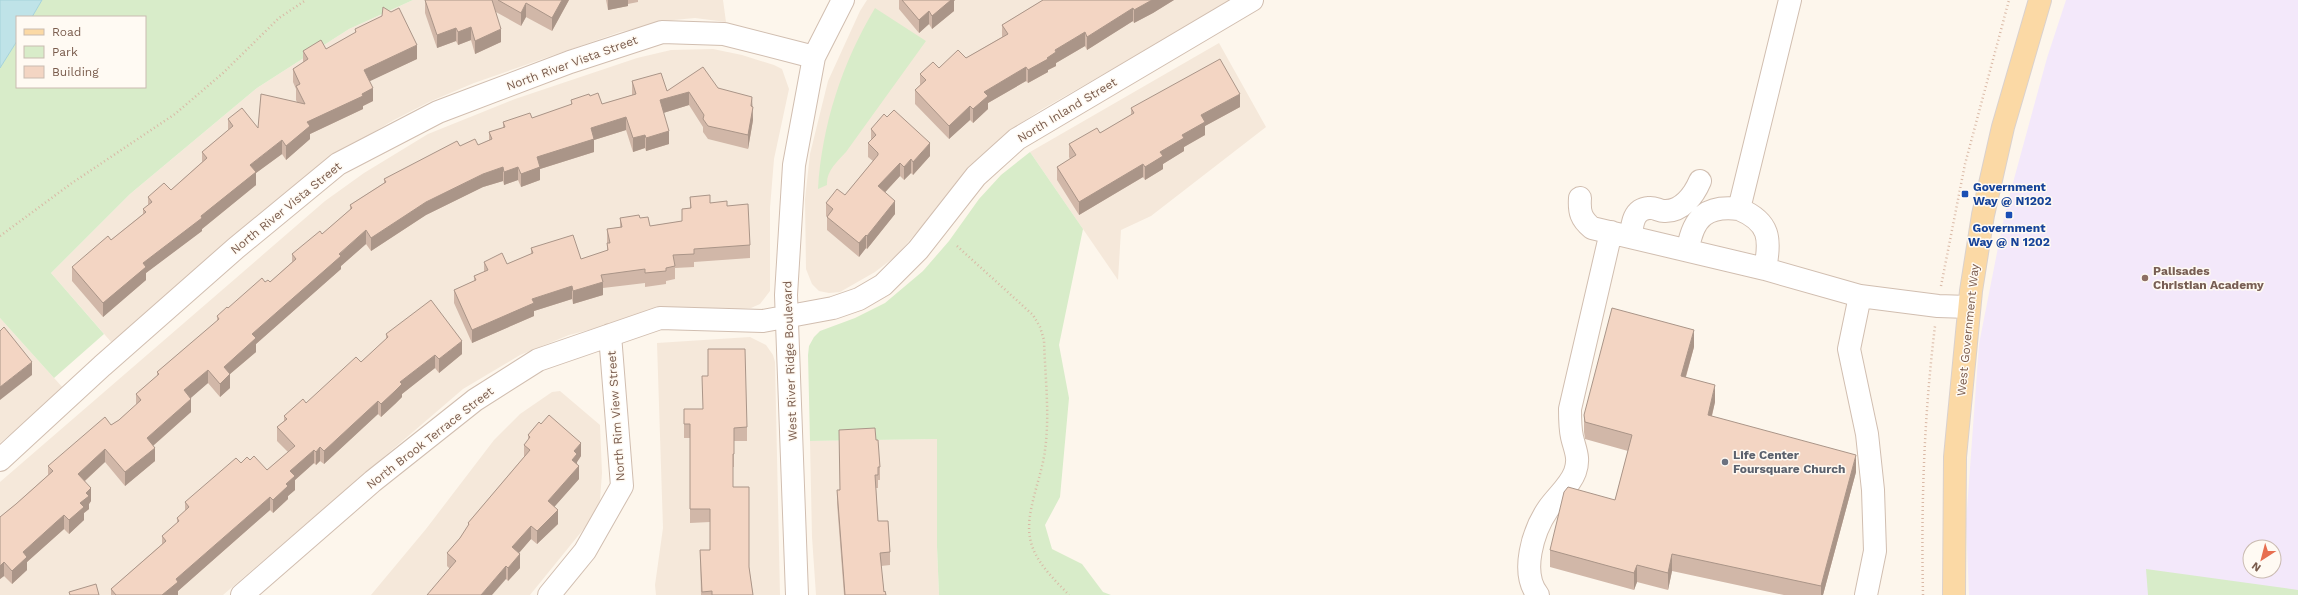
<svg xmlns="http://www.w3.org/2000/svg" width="2298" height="595" font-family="'Work Sans',sans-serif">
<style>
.residential{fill:#f5e8da}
.education{fill:#f3e8fa;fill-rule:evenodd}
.green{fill:#d8ecc9}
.water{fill:#bfe3e8;stroke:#a5d3da}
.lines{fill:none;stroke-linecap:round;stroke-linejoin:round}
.minor-casing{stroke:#d1beb0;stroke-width:24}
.major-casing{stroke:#dad1cd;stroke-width:24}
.path{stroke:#d9b8a5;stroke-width:2.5;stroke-dasharray:1 3;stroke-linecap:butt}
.minor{stroke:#fff;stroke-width:22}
.major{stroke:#fbd9a5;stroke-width:22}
.wall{fill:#d1b7a8}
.shaded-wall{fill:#aa9588}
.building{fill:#f3d5c3;stroke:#aa9588}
.transit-dot{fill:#1a4fb4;stroke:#fffaf3;stroke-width:1.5}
.education-dot{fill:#8d6e63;stroke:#fffaf3;stroke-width:1.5}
.worship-dot{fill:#6b7280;stroke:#fffaf3;stroke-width:1.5}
.labels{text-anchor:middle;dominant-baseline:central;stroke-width:3;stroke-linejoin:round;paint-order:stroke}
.street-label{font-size:12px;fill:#7a5c4d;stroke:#fffaf3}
.transit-label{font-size:12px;font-weight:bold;fill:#164399;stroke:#fffaf3;text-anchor:start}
.education-label{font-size:12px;font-weight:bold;fill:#785e54;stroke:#fffaf3;text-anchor:start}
.worship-label{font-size:12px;font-weight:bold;fill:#5b616d;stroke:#fffaf3;text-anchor:start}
</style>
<rect width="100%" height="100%" fill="#fdf6ec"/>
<path class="residential" d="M413,0H723L726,22L695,18L674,20L620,32L474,83L429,102L392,121L338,154L112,343L51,273L130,194L257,88L349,29Z
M867,0H1233L1039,111L1008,132L969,166L923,225L896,256L875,272L840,292L829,293L819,291L812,284L806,269L805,199L810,154L828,81L860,11Z
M1219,43L1266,127L1151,216L1121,230L1118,280L1030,152Z
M713,49L742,55L774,65L782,69L789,89L774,159L770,208V291L760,304L751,308L651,314L569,335L520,355L463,389L223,595H0V482L325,201L364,173L428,134L515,99L637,58L671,50Z
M0,318L64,389L0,443Z
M750,337L766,345L773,355L775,362L780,595H656L655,585L663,528L657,343Z
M560,391L600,425L602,473L600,500L595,515L530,595H371L426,529L494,440L520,414L552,392Z
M937,439V547L939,595H816L812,537L810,441Z"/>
<path class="education" d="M2066,0H2298V595H1969L1966,523L1979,344L2005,212L2047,58ZM2250,547H2274V571H2250Z"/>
<path class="green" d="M42,0H413L349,29L257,88L130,194L51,273L104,334L54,378L0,318V68L17,41V87H145V17H32Z
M875,8L926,41L846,152C837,162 826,171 827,185L818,189C822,125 842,63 875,8Z
M1030,152L1083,229L1059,345L1069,398L1060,497L1045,525L1052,549L1082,564L1103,592L1111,595H939L937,547V439L810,441L808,355L809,346L814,337L820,331L855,318L885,303L923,271L949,241L979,199L1001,175Z
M2146,569L2298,590V595H2148Z"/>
<path class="water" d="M0,0H42L32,17H17V41L0,68Z"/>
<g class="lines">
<g class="minor-casing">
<path id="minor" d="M1580,198C1579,212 1581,219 1592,228L1765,269L1860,296L1938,306L1969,307
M1739,209C1770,222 1771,239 1765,269
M1631,236C1632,225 1633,209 1649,208C1654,207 1659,211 1664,211C1682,212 1694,195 1700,181
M1688,249C1693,217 1707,205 1739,209L1790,0
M1860,296L1849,349L1867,434L1873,490L1875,551L1866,595
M0,460L102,366L236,248L338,164L438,112L570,62L662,32L724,34L814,57
M242,595L373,481L475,400L538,360L660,318L763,321L833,308L859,299L883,285L918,250L976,176L1017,139L1252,0
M549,595L585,551L622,486L610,335
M797,595L786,295L794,165L814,57L843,0
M1538,595C1520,573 1533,531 1548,509C1556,497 1570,486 1575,472C1580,458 1575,450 1572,437C1570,428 1570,418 1570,409L1611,232"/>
</g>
<g class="major-casing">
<path id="major" d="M1954,595L1955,457L1971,291L1983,215L2003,127L2040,0"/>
</g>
<path class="path" d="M0,236L72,183L175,114L223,73L279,18L306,0
M957,246L1033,315L1040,327L1044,340C1045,376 1050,415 1045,450C1042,477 1025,512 1030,538C1034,561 1054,579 1069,595
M1941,286L1965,164L2009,0
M1923,595C1921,505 1924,416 1935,326"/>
<use href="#minor" class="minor"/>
<use href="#major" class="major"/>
</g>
<path class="wall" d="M425,0H569L552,31L526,17L521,26L496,12L501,42L475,54L471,40L458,45L456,41L437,48L425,13Z
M606,0H638V2L628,4V6L608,10Z
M899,0H955L954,1V11L932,29L929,24L919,33L899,9Z
M1043,0H1174L1153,13L1134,23L1133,21L1087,50L1085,46L1056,63V66L1048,70V72L1028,83L1026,81L988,103V109L973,123L970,120L949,139L915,104V90L920,85V74L966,58L1002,37V25Z
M355,29L417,59L369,81L373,101L363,106V109L310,134V139L286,160L282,154L256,173V185L202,229V231L146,273V280L103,317L72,281V267L111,240L143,214V209L148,205V197L171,190L202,162V152L228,130V119L258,128L297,102L296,100V89L293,82V69L303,63V51L326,49L355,33Z
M632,81L667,91L718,88L752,107L753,120L748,149L708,139L703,132V127L689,105L663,113L669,144L646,151L645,148L633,152L626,130L594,140V152L540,169V180L521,187L518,180L504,185L503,181L483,187L426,215L371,251L366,244L341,266V269L256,344V352L230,374V388L220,397L208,383L190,398L191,412L153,446L155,461L125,486L105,462L85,481L91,501L89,504V509L84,513V520L69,534L64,529L55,537L27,562V570L12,584L4,576L0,579V517L16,504L48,475V466L119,420L136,405V394L157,376V372L217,321V316L265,282H270L292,262V254L322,234L350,210V205L384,183V179L460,146L478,145L489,140V132L503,128V122L532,118L571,105V100L590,96L602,104L632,95Z
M1240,107L1205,126V135L1184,147V151L1163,164V169L1145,180L1143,177L1079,215L1057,180V167L1070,159L1069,157V144L1100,133L1131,115V108Z
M871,129L930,156L913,175L911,173L904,180L900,176L885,192L895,214L867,249L866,248L859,257L827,230V217L826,216V203L845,195L873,161L868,157V143L871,140Z
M690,197L710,203L727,206L750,245V258L694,262V267L675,268V279L666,281V284L645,287V283L603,288V295L573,304L572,299L534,311V316L472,343L454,303V290L474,281V276L484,272V262L507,264L531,254V248L581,259L607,251V229L620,227V218H640L650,226L682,221V209L690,208Z
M386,334L462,354L439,373L435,368L402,394V397L395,404L381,417L378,414L324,464L320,461L316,465L314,463L295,480V490L288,496V499L273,513L270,510L178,591V595H111V589L162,544V536L177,523V518L185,511V502L241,463L250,460L267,470L288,452L277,441V427L284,421V416L306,403L361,362L386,339Z
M1694,347L1686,377L1715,402L1712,416L1856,472L1823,595H1784L1672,571L1668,590L1637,582L1634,590L1550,567V550L1615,500L1628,451L1585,439L1584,432V415Z
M684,409H703L747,427V441H734V467H733V487L749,567L753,595H701L700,550H710V522L690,523V438H684Z
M528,435L581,456L577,462L579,479L554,507L558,524L537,544L531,539L519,553L520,568L508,581L506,579L449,568L447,566V553L460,538L468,527V523L524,457V445L528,440Z
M876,440L880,467V480H878V488H876L878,521L890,552V565L881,566L884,592L886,595H844L837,503V490H840Z"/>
<path class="shaded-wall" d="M562,0H569L552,31V18Z
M608,0H628V6L608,10Z
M949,0H955L954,1V11L932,29V16Z
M1152,0H1174L1153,13L1134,23V10Z
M526,3V17L521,26V13Z
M1133,8V21L1087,50V37Z
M929,11V24L919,33V20Z
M471,27V40L458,45V32Z
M456,28V41L437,48V35Z
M501,29V42L475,54V41Z
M1085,32V46L1056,63V66L1048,70V72L1028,83V70L1047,58L1055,50Z
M417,45V59L364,84V70Z
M1026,67V81L988,103V109L973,123V109L984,92Z
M373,88V101L363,106V109L310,134V139L286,160V146L307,122Z
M689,92V105L660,114V100Z
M1240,94V107L1205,126V135L1184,147V151L1163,164V169L1145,180V167L1160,152L1182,135L1201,115Z
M752,97L753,120L748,149V135Z
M970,106V120L949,139V126Z
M626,117V130L594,140V152L540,169V180L521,187V174L537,157L591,128Z
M669,131V144L646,151V138Z
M645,135V148L633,152V138Z
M282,140V154L256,173V185L202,229V231L146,273V280L103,317V303L143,263L201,216L250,165Z
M930,143V156L913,175V162Z
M911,159V173L904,180V167Z
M900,163V176L878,200V186Z
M1143,164V177L1079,215V202Z
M503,167V181L483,187L426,215L371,251V238L426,202L483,174Z
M518,167V180L504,185V172Z
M895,201V214L867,249V236Z
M366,230V244L341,266V269L256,344V352L230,374V388L220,397V384L224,367L252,334Z
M866,235V248L859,257V243Z
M603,282V295L573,304V291Z
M572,286V299L534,311V316L472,343V330L532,299Z
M1694,330V347L1681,393V376Z
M462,341V354L439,373V359Z
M435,355V368L402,394V397L395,404L381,417V404L400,382Z
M32,362V375L0,400V387Z
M208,370V383L184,404V390Z
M1715,385V402L1708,431V415Z
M191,399V412L147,451V438Z
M378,401V414L324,464V451Z
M581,443V456L577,462V467L572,460L574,451Z
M320,447V461L316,465V452Z
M155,448V461L125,486V472Z
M105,449V462L78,487V474Z
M314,450V463L295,480V490L288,496V499L273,513V500L286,484L290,471Z
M1856,455V472L1823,595H1821V586Z
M579,466V479L548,514V501Z
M91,488V501L89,504V509L84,513V520L69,534V520L86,493Z
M270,497V510L178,591V595H162L176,579Z
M558,510V524L537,544V531Z
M64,515V529L27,562V570L12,584V571L23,552L55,523Z
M531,526V539L512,561V547Z
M520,554V568L508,581V568Z
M1672,554V571L1668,590V573Z
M4,562V576L0,579V566Z
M1637,565V582L1634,590V573Z
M506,566V579L492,595H481Z"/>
<path class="building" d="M425,0H492L501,29L475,41L471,27L458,32L456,28L437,35Z
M498,0H562L552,18L526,3L521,13Z
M902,0H951L932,16L929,11L919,20Z
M1043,0H1152L1134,10L1133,8L1087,37L1085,32L1055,50L1056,52L1047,58L1048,59L1028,70L1026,67L984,92L988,96L973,109L970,106L949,126L915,90L926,80L920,74L933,62L939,68L958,50L966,58L1008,34L1002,25Z
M383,7L391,12L399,8L417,45L364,70L373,88L362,94L363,96L307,122L310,126L286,146L282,140L250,165L256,172L201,216L202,218L143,263L146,267L103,303L72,267L108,236L111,240L146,212L143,209L152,202L148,197L164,183L171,190L207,158L202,152L233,126L228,119L242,108L258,128L261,94L305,104L296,86L300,84L293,69L308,59L303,51L321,40L326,49L356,32L355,29L382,16Z
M1220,59L1240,94L1201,115L1205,122L1182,135L1184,138L1160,152L1163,156L1145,167L1143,164L1079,202L1057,167L1076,155L1069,144L1097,128L1100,133L1134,113L1131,108Z
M703,67L718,88L752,97L751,106L753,107L748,135L708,126L703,119L704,115L689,92L660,100L669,131L646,138L645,135L633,138L626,117L591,128L594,139L537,157L540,167L521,174L518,167L504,172L503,167L483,174L426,202L371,238L366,230L339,254L341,256L252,334L256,338L224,367L230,374L220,384L208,370L184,390L191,399L147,438L155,448L125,472L105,449L78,474L91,488L86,493L89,496L80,503L84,507L69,520L64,515L55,523L23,552L27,557L12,571L4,562L0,566V517L16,504L53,471L48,466L105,417L111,425L119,420L141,400L136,394L159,374L157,372L219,319L217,316L227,307L228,308L262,278L265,282L268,280L270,282L296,259L292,254L320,231L322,234L352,208L350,205L386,182L384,179L457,141L460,146L475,139L478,145L492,139L489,132L505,127L503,122L530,113L532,118L572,104L571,100L589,94L590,96L598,93L602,104L636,94L632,81L661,73L667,91Z
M894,110L930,143L913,162L911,159L904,167L900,163L878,186L895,201L867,236L866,235L859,243L827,217L833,209L826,203L837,189L845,195L878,155V153L868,143L876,135L871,129L884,114L887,117Z
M710,195V203L727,201V206L748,204L750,245L694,249V254L673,255L675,266L666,268V271L645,273V269L601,275L603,282L573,291L572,286L532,299L534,303L472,330L454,290L476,280L474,276L488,270L484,262L502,253L507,264L533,253L531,248L573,235L581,259L608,250L607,243H610L607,229L622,227L620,218L639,215L640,218L648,217L650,226L682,221V209L691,208L690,197Z
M431,300L462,341L439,359L435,355L400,382L402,384L395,391L381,404L378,401L324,451L320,447L316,452L314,450L290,471L295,476L286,484L288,486L273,500L270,497L176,579L178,582L162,595H116L111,589L166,541L162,536L179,521L177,518L189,507L185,502L236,458L241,463L247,457L250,460L254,456L267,470L295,446L277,427L287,419L284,416L303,399L306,403L356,357L361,362L388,337L386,334Z
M1612,308L1694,330L1681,376L1715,385L1708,415L1856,455L1821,586L1672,554L1668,573L1637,565L1634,573L1550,550L1564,492L1568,487L1615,500L1632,435L1585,422L1584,415Z
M4,327L32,362L0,387V331Z
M708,349H745L747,427L734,428V454H733V487H749V567L753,595H712V591L702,592L700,550H710V509H690V424H684V409H703L702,376H708Z
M549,415L581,443L574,451L577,454L572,460L579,466L548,501L558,510L537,531L531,526L512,547L520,554L508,568L506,566L481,595H427L456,561L447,553L460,538L469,524L468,523L530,450L524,445L530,437L528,435L539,422L541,424Z
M875,428L876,440H878L880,467H878V475H875L878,521H888L890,552L880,553L884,592L885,591L886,595H845L837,490H840L839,430Z
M96,584L99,595H70L69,592Z"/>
<g class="transit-dot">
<rect x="1961" y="190" width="8" height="8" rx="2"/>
<rect x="2005" y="211" width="8" height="8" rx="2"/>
</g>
<circle class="education-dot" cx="2145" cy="278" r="4"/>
<circle class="worship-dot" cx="1725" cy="462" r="4"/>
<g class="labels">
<g class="street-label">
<text transform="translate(572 63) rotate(-20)">North River Vista Street</text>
<text transform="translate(1067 110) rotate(-31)">North Inland Street</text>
<text transform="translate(286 208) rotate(-39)">North River Vista Street</text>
<text transform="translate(1968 330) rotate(-84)">West Government Way</text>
<text transform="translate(790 361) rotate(-92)">West River Ridge Boulevard</text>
<text transform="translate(616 416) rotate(-94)">North Rim View Street</text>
<text transform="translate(430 438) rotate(-38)">North Brook Terrace Street</text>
</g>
<g class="transit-label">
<text x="1973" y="187">Government<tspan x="1973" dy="14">Way @ N1202</tspan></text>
<text x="2009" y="228" text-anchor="middle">Government<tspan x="2009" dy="14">Way @ N 1202</tspan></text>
</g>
<g class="education-label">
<text x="2153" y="271">Palisades<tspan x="2153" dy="14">Christian Academy</tspan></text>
</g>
<g class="worship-label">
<text x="1733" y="455">Life Center<tspan x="1733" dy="14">Foursquare Church</tspan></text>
</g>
</g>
<rect x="16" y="16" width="130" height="72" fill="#fffaf3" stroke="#cabbb1"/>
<rect x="24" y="29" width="20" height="6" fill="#fbd9a5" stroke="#cabbb1"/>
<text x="52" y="36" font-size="12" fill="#7a5c4d">Road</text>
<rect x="24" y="46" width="20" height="12" fill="#d8ecc9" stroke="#cabbb1"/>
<text x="52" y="56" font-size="12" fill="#7a5c4d">Park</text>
<rect x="24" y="66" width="20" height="12" fill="#f3d5c3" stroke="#cabbb1"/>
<text x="52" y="76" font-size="12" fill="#7a5c4d">Building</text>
<g transform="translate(2262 559) rotate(216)"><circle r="19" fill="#fffaf3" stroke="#cabbb1"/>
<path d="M0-3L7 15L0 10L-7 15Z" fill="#e76f51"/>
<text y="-6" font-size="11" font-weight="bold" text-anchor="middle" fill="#7a5c4d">N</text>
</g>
</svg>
